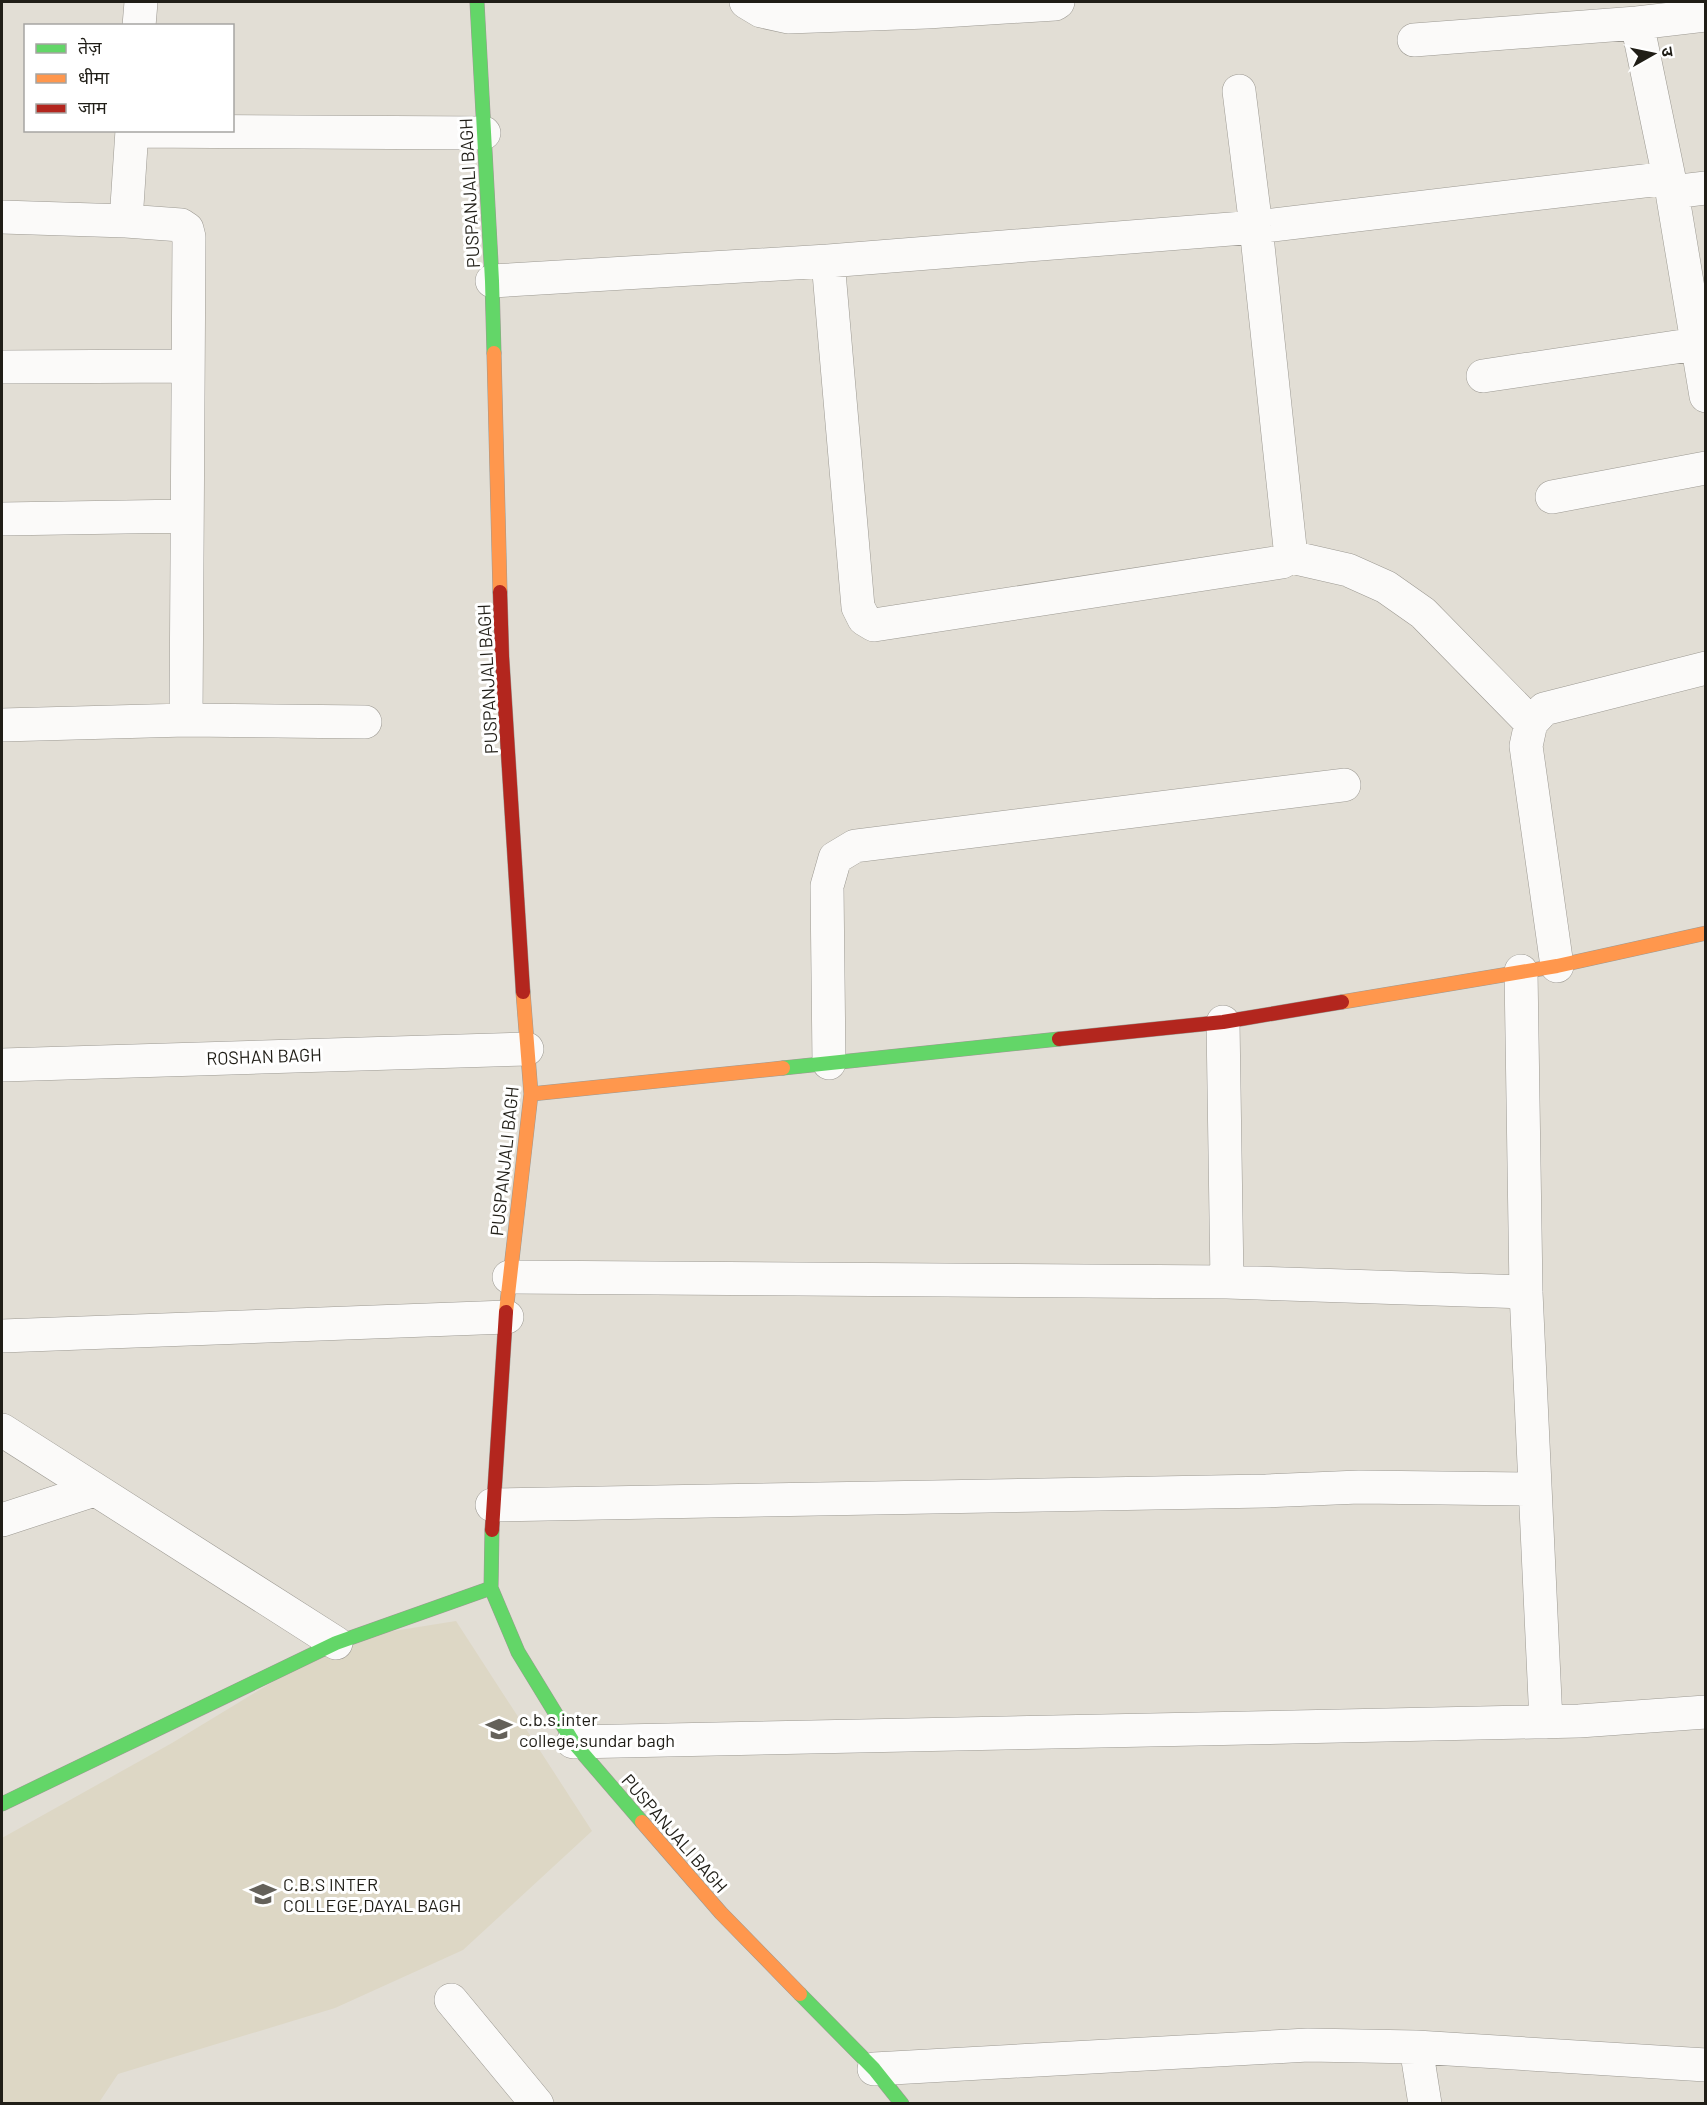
<svg xmlns="http://www.w3.org/2000/svg" width="1707" height="2105" font-family="Barlow,'Noto Sans Devanagari',sans-serif">
<style>
.built{fill:#ddd7c5}
.lines{fill:none;stroke-linecap:round;stroke-linejoin:round}
.street-casing{stroke:#9c9992;stroke-width:34}
.fast-casing{stroke:#9c9992;stroke-width:15}
.slow-casing{stroke:#9c9992;stroke-width:15}
.jam-casing{stroke:#9c9992;stroke-width:15}
.street{stroke:#fbfaf9;stroke-width:33}
.fast{stroke:#63d668;stroke-width:14}
.slow{stroke:#ff974d;stroke-width:14}
.jam{stroke:#b3261e;stroke-width:14}
.labels{text-anchor:middle;dominant-baseline:central;stroke-width:6;stroke-linejoin:round;paint-order:stroke}
.street-label{font-size:18px;fill:#201e17;stroke:#fff}
.poi-label{font-size:18px;fill:#201e17;stroke:#fff;text-anchor:start}
</style>
<rect width="100%" height="100%" fill="#e2ded5"/>
<path class="built" d="M456,1621L592,1831L463,1950L335,2008L118,2074L98,2104L2,2103V1838L172,1743L343,1639Z"/>
<g class="lines">
<g class="street-casing">
<path id="street" d="M746,2L761,11L788,17L927,12L1055,4L1058,2
M1637,23L1706,15
M139,26L141,2
M1414,40L1637,23L1672,192L1706,396
M1239,91L1256,227L1669,178
M132,130L126,221L181,225L187,229L189,237L186,720L365,722
M132,131L484,133
M1672,192L1706,188
M2,217L126,221
M492,281L828,261L1256,227L1291,557L1282,562L874,625L864,619L858,607L828,261
M2,367L187,366
M1483,376L1696,344
M1552,497L1706,468
M2,519L187,516
M1291,557L1348,570L1386,587L1423,613L1531,723
M2,725L186,720
M1557,966L1526,746L1531,723L1544,709L1706,668
M1521,971L1526,1292L1546,1722
M829,1063L827,886L835,858L855,846L1344,785
M2,1065L527,1049
M509,1277L1227,1282L1223,1022
M1227,1282L1526,1292
M2,1336L507,1317
M2,1430L336,1643
M492,1505L1266,1491L1359,1487L1534,1489
M2,1520L94,1490
M573,1742L1579,1721L1706,1712
M451,2000L537,2104
M1416,2047L1425,2104
M874,2069L1308,2045L1416,2047L1706,2065"/>
</g>
<g class="fast-casing">
<path id="fast" d="M477,2L492,281L494,353
M783,1068L1059,1039
M492,1530L491,1588L518,1652L573,1742L642,1822
M2,1804L336,1643L491,1588
M800,1994L874,2069L902,2104"/>
</g>
<g class="slow-casing">
<path id="slow" d="M494,353L500,592
M1342,1002L1557,966L1706,933
M531,1094L783,1068
M506,1312L531,1094L523,992
M642,1822L721,1913L800,1994"/>
</g>
<g class="jam-casing">
<path id="jam" d="M500,592L502,657L523,992
M1059,1039L1223,1022L1342,1002
M492,1530L506,1312"/>
</g>
<use href="#street" class="street"/>
<use href="#fast" class="fast"/>
<use href="#slow" class="slow"/>
<use href="#jam" class="jam"/>
</g>
<defs>
<g id="university-bare" transform="scale(2.07)"><path d="M0-5L7-2L0 1L-7-2ZM-4 1L0 2.5L4 1V4Q0 6-4 4Z" fill="#64615a" stroke="#fff" stroke-width="2.5" paint-order="stroke"/></g>
</defs>
<g fill-rule="evenodd">
<use href="#university-bare" x="499" y="1729"/>
<use href="#university-bare" x="263" y="1894"/>
</g>
<g class="labels">
<g class="street-label">
<text transform="translate(469 193) rotate(-93)">PUSPANJALI BAGH</text>
<text transform="translate(487 679) rotate(-93)">PUSPANJALI BAGH</text>
<text transform="translate(264 1056) rotate(-2)">ROSHAN BAGH</text>
<text transform="translate(504 1161) rotate(-84)">PUSPANJALI BAGH</text>
<text transform="translate(675 1833) rotate(49)">PUSPANJALI BAGH</text>
</g>
<g class="poi-label">
<text x="519" y="1719">c.b.s.inter<tspan x="519" dy="21">college,sundar bagh</tspan></text>
<text x="283" y="1884">C.B.S INTER<tspan x="283" dy="21">COLLEGE,DAYAL BAGH</tspan></text>
</g>
</g>
<rect width="1707" height="2105" fill="none" stroke="#201e17" stroke-width="6"/>
<rect x="24" y="24" width="210" height="108" fill="#ffffff" stroke="#a6a5a2" stroke-width="1.5"/>
<rect x="36" y="44" width="30" height="9" fill="#63d668" stroke="#a6a5a2" stroke-width="1.5"/>
<text x="78" y="54" font-size="18" fill="#201e17">तेज़</text>
<rect x="36" y="74" width="30" height="9" fill="#ff974d" stroke="#a6a5a2" stroke-width="1.5"/>
<text x="78" y="84" font-size="18" fill="#201e17">धीमा</text>
<rect x="36" y="104" width="30" height="9" fill="#b3261e" stroke="#a6a5a2" stroke-width="1.5"/>
<text x="78" y="114" font-size="18" fill="#201e17">जाम</text>
<g transform="translate(1653 54) rotate(81)" stroke="#ffffff" stroke-width="4.5" paint-order="stroke">
<path d="M0-4.5L10 22L0 15L-10 22Z" fill="#201e17"/>
<text y="-9" font-size="16" font-weight="bold" text-anchor="middle" fill="#201e17">उ</text>
</g>
</svg>
